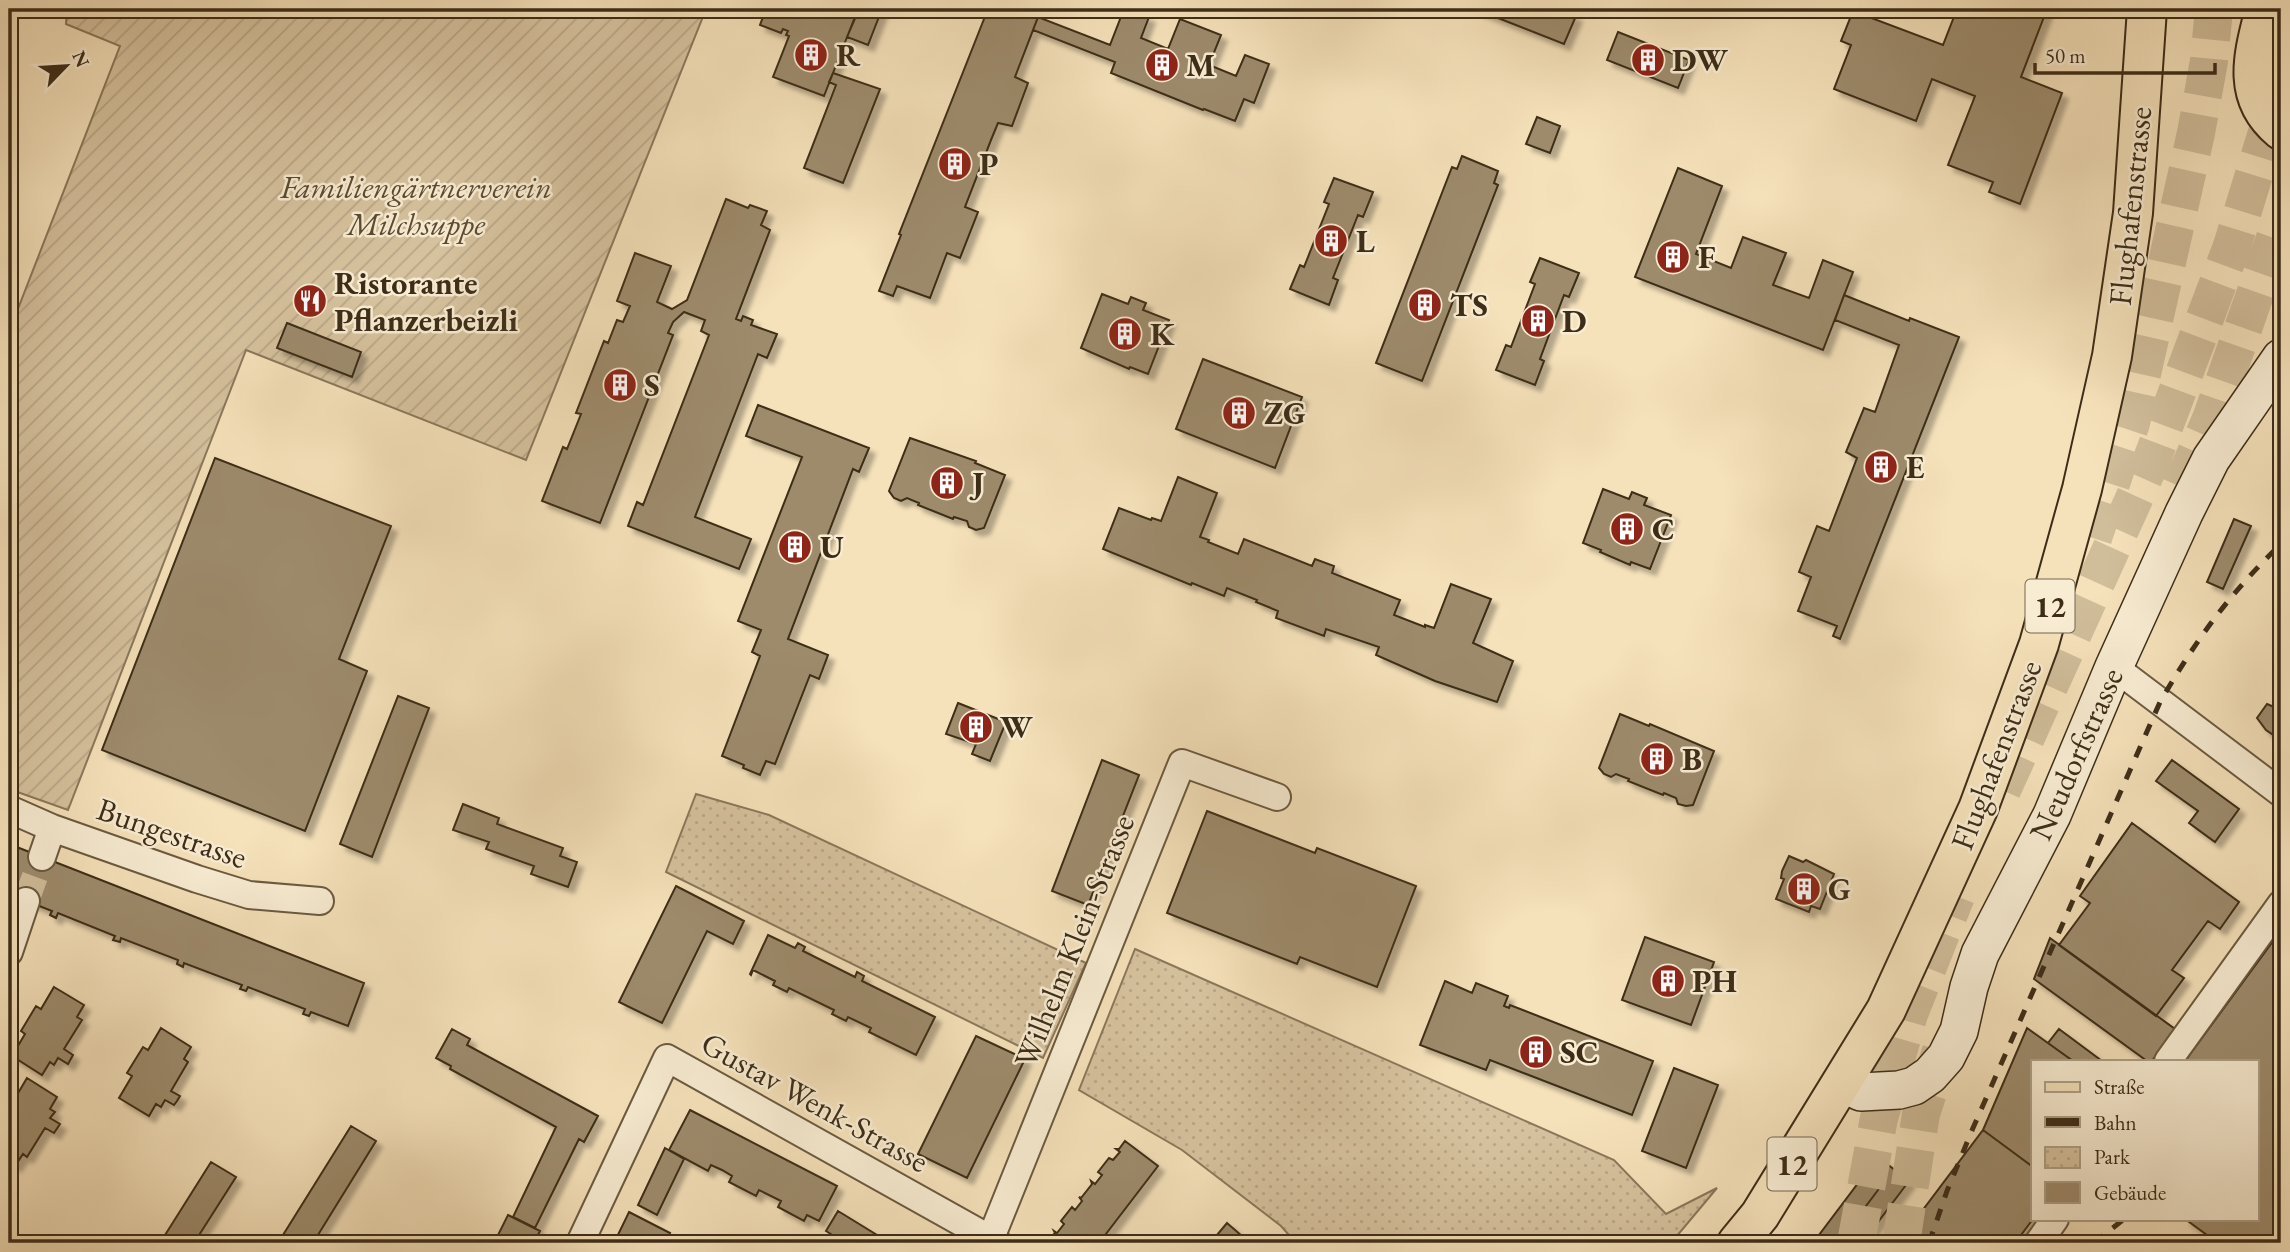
<svg xmlns="http://www.w3.org/2000/svg" width="2290" height="1252" font-family="'EB Garamond',serif">
<style>
.park{fill:url(#park-dots);stroke:#8a785b;stroke-width:2}
.garden{fill:url(#garden-furrows);stroke:#8a785b;stroke-width:2}
.building{fill:#9d8b6c;stroke:#3d2d18;stroke-width:2;filter:url(#shadow)}
.lines{fill:none;stroke-linecap:round;stroke-linejoin:round}
.street-tunnel{stroke:#d0bd9a;stroke-width:26;stroke-dasharray:26 13;stroke-linecap:butt}
.highway-tunnel{stroke:#d0bd9a;stroke-width:38;stroke-dasharray:38 19;stroke-linecap:butt}
.street-casing{stroke:#6b5a40;stroke-width:30}
.secondary-casing{stroke:#3d2d18;stroke-width:40}
.primary-casing{stroke:#3d2d18;stroke-width:42}
.highway-casing{stroke:#3d2d18;stroke-width:42}
.street{stroke:#f8ecd2;stroke-width:26}
.secondary{stroke:#f8ecd2;stroke-width:37}
.primary{stroke:#f5e1ba;stroke-width:38}
.highway{stroke:#f5e1ba;stroke-width:38}
.rail{stroke:#3d2d18;stroke-width:5;stroke-dasharray:12 12;stroke-linecap:butt}
.labels{text-anchor:middle;dominant-baseline:central;stroke-width:5;stroke-linejoin:round;paint-order:stroke}
.shield{fill:#f8ecd2;stroke:#756650;stroke-width:2}
.shield-label{font-size:30px;font-weight:bold;fill:#3d2d18}
.poi-label{font-size:32px;font-weight:bold;fill:#3d2d18;stroke:#f8ecd2;text-anchor:start}
.park-label{font-size:32px;font-style:italic;fill:#5c4b33;stroke:#f8ecd2}
.street-label{font-size:32px;fill:#3d2d18;stroke:#f8ecd2}
</style>
<defs>
<pattern id="park-dots" width="8" height="8" patternUnits="userSpaceOnUse" patternTransform="scale(1.75)"><rect width="8" height="8" fill="#d6c29e"/><path d="M2 2h.1M6 6h.1" fill="none" stroke="#b9a787" stroke-width="1.8" stroke-linecap="round"/></pattern>
<pattern id="garden-furrows" width="10" height="10" patternUnits="userSpaceOnUse" patternTransform="scale(1.75)"><rect width="10" height="10" fill="#d6c29e"/><path d="M-1 1l2-2M0 10L10 0M9 11l2-2" fill="none" stroke="#b9a787"/></pattern>
<filter id="shadow"><feDropShadow dx="6" dy="6" stdDeviation="2" flood-color="#0004"/></filter>
</defs>
<rect width="100%" height="100%" fill="#f5e1ba"/>
<filter id="stains"><feTurbulence type="fractalNoise" baseFrequency=".00286" numOctaves="4"/><feColorMatrix values="0 0 0 0 .2 0 0 0 0 .09 0 0 0 0 .02 0 0 0 .5 -.17"/></filter>
<radialGradient id="worn" r=".72"><stop offset=".6" stop-color="#630" stop-opacity="0"/><stop offset="1" stop-color="#630" stop-opacity=".3"/></radialGradient>
<path class="park" d="M696,794L769,815L1086,963L1043,1058L666,872Z
M1135,949L1614,1160L1666,1214L1717,1188L1671,1243H1296L1281,1226L1182,1150L1079,1090Z"/>
<path class="garden" d="M67,9H706L526,460L246,350L68,810L9,789V332L120,46L66,24Z"/>
<path class="building" d="M766,9H858L824,96L773,77L789,36L786,35L788,31L783,29L781,33L760,25Z
M859,9H882L868,45L847,37Z
M988,9H1016L1038,17L1015,77L1028,83L1012,126L998,123L991,140L965,207L978,212L960,258L947,253L930,298L897,286L893,296L879,291L901,235L899,234Z
M1124,9L1149,17L1141,38L1168,49L1180,19L1221,35L1209,65L1236,76L1245,55L1269,64L1254,103L1244,99L1235,121L1204,109L1203,110L1111,73L1115,62L1033,30L1038,17L1110,45Z
M1475,9H1558L1576,16L1564,44Z
M1957,9H2047L2021,77L2062,93L2020,204L1989,192L1993,182L1948,165L1975,96L1932,79L1916,121L1834,89L1851,45L1841,41L1853,11L1943,45Z
M1618,32L1689,60L1678,88L1607,60Z
M833,73L880,89L843,183L804,168L836,85L829,82Z
M1537,117L1560,126L1550,153L1526,144Z
M1462,156L1498,171L1494,183L1498,185L1422,381L1376,363L1452,167L1457,169Z
M1678,168L1722,186L1696,254L1731,268L1743,237L1786,253L1773,285L1809,298L1823,260L1853,272L1823,350L1635,277Z
M1334,178L1373,192L1363,217L1358,215L1333,278L1338,280L1329,305L1290,289L1300,265L1304,267L1329,204L1324,202Z
M726,199L748,208L750,205L767,211L761,225L770,230L736,319L741,321L743,316L753,320L751,325L777,334L767,358L758,354L695,517L751,539L739,569L628,526L637,502L643,505L709,335L701,331L705,320L684,312L673,322L668,333L673,335L600,523L542,501L563,447L567,449L581,414L576,413L604,341L608,343L617,320L623,322L630,306L617,301L635,253L671,266L657,302L672,309L687,300Z
M1540,258L1579,273L1569,297L1564,295L1540,359L1544,361L1535,385L1496,370L1506,345L1511,347L1535,284L1530,282Z
M1102,294L1128,304L1131,297L1146,303L1143,310L1169,320L1148,374L1130,367L1129,369L1081,348Z
M1844,295L1909,321L1910,318L1959,337L1840,639L1833,636L1837,626L1798,611L1811,577L1799,572L1817,526L1829,531L1857,458L1846,452L1864,408L1875,412L1899,345L1835,320Z
M287,323L361,352L352,377L277,348Z
M1203,359L1302,397L1275,468L1176,429Z
M758,405L869,448L859,472L853,469L788,639L828,655L819,679L810,675L775,764L766,761L760,775L743,768L744,765L722,756L760,656L752,652L761,630L738,621L802,457L746,436Z
M910,438L976,461L975,463L1005,475L984,528L976,530L969,527L967,521L954,517L953,519L918,505L919,503L907,498L901,501L894,498L889,491Z
M215,458L391,526L339,659L367,671L305,831L102,750Z
M1178,477L1217,493L1200,537L1209,540L1208,542L1238,554L1244,539L1312,566L1315,559L1334,566L1332,573L1400,600L1394,615L1425,627V625L1434,628L1451,584L1491,599L1473,643L1513,661L1497,702L1435,681L1376,655L1379,647L1326,629L1324,636L1276,618L1278,611L1256,602L1257,600L1227,588L1224,596L1192,583L1191,585L1103,549L1119,508L1151,520L1152,518L1161,521Z
M1603,489L1629,499L1632,492L1647,498L1644,505L1671,515L1650,569L1631,562L1630,565L1600,552L1601,550L1583,543Z
M2234,519L2251,526L2223,589L2207,582Z
M398,696L429,708L372,857L340,844Z
M958,703L1006,722L990,761L972,754L976,744L946,734Z
M2267,704L2281,710V746L2276,742L2279,739L2266,730L2257,718Z
M1620,714L1649,726L1650,724L1714,751L1693,805L1686,806L1678,804L1676,798L1664,793L1663,795L1628,781L1629,779L1616,774L1611,777L1604,774L1599,768Z
M1102,760L1139,775L1088,905L1052,891Z
M2172,760L2239,809L2215,842L2189,823L2198,811L2156,781Z
M463,804L499,818L497,824L563,848L560,856L577,862L568,887L531,874L534,866L486,849L489,842L453,830Z
M1207,811L1315,853L1317,848L1416,886L1377,987L1300,957L1297,964L1167,913Z
M2132,823L2239,902L2220,929L2208,921L2172,970L2184,978L2156,1016L2059,945L2090,903L2080,896Z
M9,844L364,983L348,1026L311,1012L309,1016L303,1014L305,1009L248,987L246,991L240,989L242,985L184,963L183,967L177,964L178,960L121,938L120,942L113,940L115,936L58,913L56,918L50,915L52,911L9,894Z
M1789,856L1803,862L1806,860L1834,874L1820,909L1811,906L1809,912L1776,899L1784,879L1781,878L1782,871Z
M676,886L744,921L733,944L707,931L662,1023L619,1002Z
M2279,933L2281,935V1243H2218L2185,1219H2257V1061H2185Z
M768,935L795,948L798,943L805,947L803,951L855,977L857,972L864,976L862,981L935,1017L916,1055L869,1032L871,1028L848,1017L846,1021L832,1014L834,1010L789,988L787,992L773,985L775,981L753,970L751,975L750,974Z
M1645,937L1714,962L1691,1025L1622,1000Z
M2050,938L2175,1029L2152,1061H2147L2034,979Z
M1445,981L1472,993L1476,983L1508,996L1504,1006L1509,1008L1510,1005L1653,1061L1632,1115L1490,1060L1486,1070L1420,1045Z
M54,987L84,1005L77,1017L82,1020L64,1049L73,1055L68,1064L58,1058L54,1065L50,1062L42,1075L12,1056L25,1034L21,1031L36,1006L41,1009Z
M161,1028L191,1047L184,1059L188,1062L171,1091L180,1096L177,1101L174,1105L165,1100L161,1107L156,1104L149,1116L119,1098L132,1076L127,1073L143,1047L148,1050Z
M2027,1028L2073,1061H2033V1167L1983,1130Z
M452,1029L470,1039L467,1045L598,1116L584,1142L579,1139L535,1228L513,1217L556,1127L450,1069L451,1066L436,1058Z
M2059,1029L2102,1061H2073L2048,1043Z
M976,1036L1025,1059L967,1178L918,1154Z
M1674,1068L1718,1085L1686,1168L1642,1151Z
M27,1078L57,1097L50,1109L55,1112L50,1118L60,1124L54,1133L45,1128L27,1157L23,1154L15,1166L9,1162V1098L14,1100Z
M690,1110L837,1186L819,1221L807,1215L804,1221L778,1207L781,1201L759,1190L756,1196L729,1182L732,1176L722,1170L711,1165L708,1171L669,1150Z
M351,1126L376,1141L313,1243H278Z
M1983,1130L2033,1167V1219L2015,1243H1898Z
M1125,1141L1158,1166L1099,1243H1051L1048,1241L1055,1233L1054,1231L1057,1233L1064,1224L1061,1221L1072,1207L1075,1210L1082,1201L1079,1197L1081,1198L1092,1184L1091,1181L1095,1184L1102,1175L1098,1172L1109,1158L1113,1160L1120,1152L1116,1149H1119Z
M665,1148L684,1159L657,1215L638,1205Z
M1878,1157L1909,1181L1863,1242L1848,1230L1884,1182L1868,1170Z
M211,1162L236,1177L194,1243H160Z
M1868,1170L1884,1182L1848,1230L1863,1242L1813,1243Z
M838,1211L890,1243H845L826,1231Z
M629,1212L670,1233L665,1243H614Z
M508,1215L540,1231L534,1243H494Z
M1227,1223L1250,1243H1216L1220,1238L1217,1235Z"/>
<g class="lines">
<path class="street-tunnel" d="M26,901L42,857"/>
<path class="highway-tunnel" d="M2181,487L2211,419L2281,221
M2093,538L2131,423L2196,133L2209,61L2214,9
M2002,790L2152,459L2232,246L2281,87
M1856,1243L1879,1118L1909,1014L1956,896
M1901,1243L1921,1114L1941,1051"/>
<g class="street-casing">
<path id="street" d="M2114,667L2281,793
M9,809L52,828L197,879L249,895L320,901
M42,857L52,828
M9,952L26,901
M2168,1061L2281,904
M991,1238L1182,763L1277,797
M580,1243L667,1058L998,1243
M2038,1243L2055,1219"/>
</g>
<g class="secondary-casing">
<path id="secondary" d="M1843,1083L1861,1092L1899,1090L1914,1086L1930,1075L1946,1057L1959,1031L1969,987L1980,954L2052,815L2114,667L2184,513L2211,459L2281,358"/>
</g>
<g class="primary-casing">
<path id="primary" d="M1737,1243L1760,1215L1886,1010L1978,809L2039,644L2082,489L2112,356L2133,213L2147,9"/>
</g>
<g class="highway-casing">
<path id="highway" d="M2265,9C2254,53 2240,96 2281,130"/>
</g>
<use href="#street" class="street"/>
<use href="#secondary" class="secondary"/>
<use href="#primary" class="primary"/>
<use href="#highway" class="highway"/>
<path class="rail" d="M1929,1243L1947,1191L1973,1128L2160,702C2196,640 2229,594 2281,544
M2094,1243L2124,1219"/>
</g>
<defs>
<g id="building-disc" transform="scale(1.75)"><circle r="9.5" fill="#8f2418" stroke="#f8ecd2"/><path d="M-4-6H4V6H1V3H-1V6H-4ZM-2.5-4.3h1.7v1.8h-1.7ZM.8-4.3h1.7v1.8H.8ZM-2.5-1h1.7V.8h-1.7ZM.8-1h1.7V.8H.8Z" fill="#fff"/></g>
<g id="restaurant-disc" transform="scale(1.75)"><circle r="9.5" fill="#8f2418" stroke="#f8ecd2"/><path d="M-5-6h1v4h1v-4h1v4h1v-4h1v5L-1.5 .5V6h-2V.5L-5-1ZM5-6V6H3V1.5H1.5Q1.5-4 5-6Z" fill="#fff"/></g>
</defs>
<g fill-rule="evenodd">
<use href="#building-disc" x="811" y="55"/>
<use href="#building-disc" x="1648" y="60"/>
<use href="#building-disc" x="1162" y="65"/>
<use href="#building-disc" x="955" y="164"/>
<use href="#building-disc" x="1331" y="241"/>
<use href="#building-disc" x="1673" y="257"/>
<use href="#restaurant-disc" x="310" y="301"/>
<use href="#building-disc" x="1425" y="305"/>
<use href="#building-disc" x="1538" y="321"/>
<use href="#building-disc" x="1125" y="334"/>
<use href="#building-disc" x="620" y="385"/>
<use href="#building-disc" x="1239" y="413"/>
<use href="#building-disc" x="1881" y="467"/>
<use href="#building-disc" x="947" y="483"/>
<use href="#building-disc" x="1627" y="529"/>
<use href="#building-disc" x="795" y="547"/>
<use href="#building-disc" x="976" y="727"/>
<use href="#building-disc" x="1657" y="759"/>
<use href="#building-disc" x="1804" y="889"/>
<use href="#building-disc" x="1668" y="981"/>
<use href="#building-disc" x="1536" y="1052"/>
</g>
<g class="labels">
<g class="shield">
<rect x="2025.5" y="579.5" width="49" height="53" rx="5"/>
<rect x="1767.5" y="1137.5" width="49" height="53" rx="5"/>
</g>
<g class="shield-label">
<text x="2050" y="606">12</text>
<text x="1792" y="1164">12</text>
</g>
<g class="poi-label">
<text x="836" y="55">R</text>
<text x="1672" y="60">DW</text>
<text x="1186" y="65">M</text>
<text x="979" y="164">P</text>
<text x="1356" y="241">L</text>
<text x="1698" y="257">F</text>
<text x="334" y="283">Ristorante<tspan x="334" dy="37">Pflanzerbeizli</tspan></text>
<text x="1450" y="305">TS</text>
<text x="1562" y="321">D</text>
<text x="1150" y="334">K</text>
<text x="644" y="385">S</text>
<text x="1264" y="413">ZG</text>
<text x="1906" y="467">E</text>
<text x="972" y="483">J</text>
<text x="1652" y="529">C</text>
<text x="820" y="547">U</text>
<text x="1000" y="727">W</text>
<text x="1682" y="759">B</text>
<text x="1828" y="889">G</text>
<text x="1692" y="981">PH</text>
<text x="1560" y="1052">SC</text>
</g>
<g class="park-label">
<text x="416" y="187">Familiengärtnerverein<tspan x="416" dy="37">Milchsuppe</tspan></text>
</g>
<g class="street-label">
<text transform="translate(2130 206) rotate(-84)">Flughafenstrasse</text>
<text transform="translate(2076 754) rotate(-66)">Neudorfstrasse</text>
<text transform="translate(1996 755) rotate(-69)">Flughafenstrasse</text>
<text transform="translate(172 833) rotate(19)">Bungestrasse</text>
<text transform="translate(1074 941) rotate(-68)">Wilhelm Klein-Strasse</text>
<text transform="translate(815 1102) rotate(29)">Gustav Wenk-Strasse</text>
</g>
</g>
<rect width="2290" height="1252" fill="none" stroke="#f5e1ba" stroke-width="35"/>
<rect x="10" y="10" width="2269" height="1231" fill="none" stroke="#3d2d18" stroke-width="3.5"/>
<rect x="18" y="18" width="2255" height="1217" fill="none" stroke="#3d2d18" stroke-width="2"/>
<rect x="2031" y="1060" width="228" height="161" fill="#f8ecd2" stroke="#ada088" stroke-width="2"/>
<rect x="2045" y="1082" width="35" height="10" fill="#f5e1ba" stroke="#ada088" stroke-width="2"/>
<text x="2094" y="1094" font-size="21" fill="#3d2d18">Straße</text>
<rect x="2045" y="1117" width="35" height="10" fill="#3d2d18" stroke="#ada088" stroke-width="2"/>
<text x="2094" y="1130" font-size="21" fill="#3d2d18">Bahn</text>
<rect x="2045" y="1147" width="35" height="21" fill="url(#park-dots)" stroke="#ada088" stroke-width="2"/>
<text x="2094" y="1164" font-size="21" fill="#3d2d18">Park</text>
<rect x="2045" y="1182" width="35" height="21" fill="#9d8b6c" stroke="#ada088" stroke-width="2"/>
<text x="2094" y="1200" font-size="21" fill="#3d2d18">Gebäude</text>
<g transform="translate(66 66) rotate(65)" stroke="#f8ecd2" stroke-width="5" paint-order="stroke">
<path d="M0-5L12 26L0 18L-12 26Z" fill="#3d2d18"/>
<text y="-10" font-size="19" font-weight="bold" text-anchor="middle" fill="#3d2d18">N</text>
</g>
<path d="M2035 63v10h180v-10" fill="none" stroke="#3d2d18" stroke-width="3.5"/>
<text x="2045" y="63" font-size="21" fill="#3d2d18" stroke="#f8ecd2" stroke-width="5" paint-order="stroke">50 m</text>
<rect width="100%" height="100%" filter="url(#stains)"/>
<rect width="100%" height="100%" fill="url(#worn)"/>
</svg>
